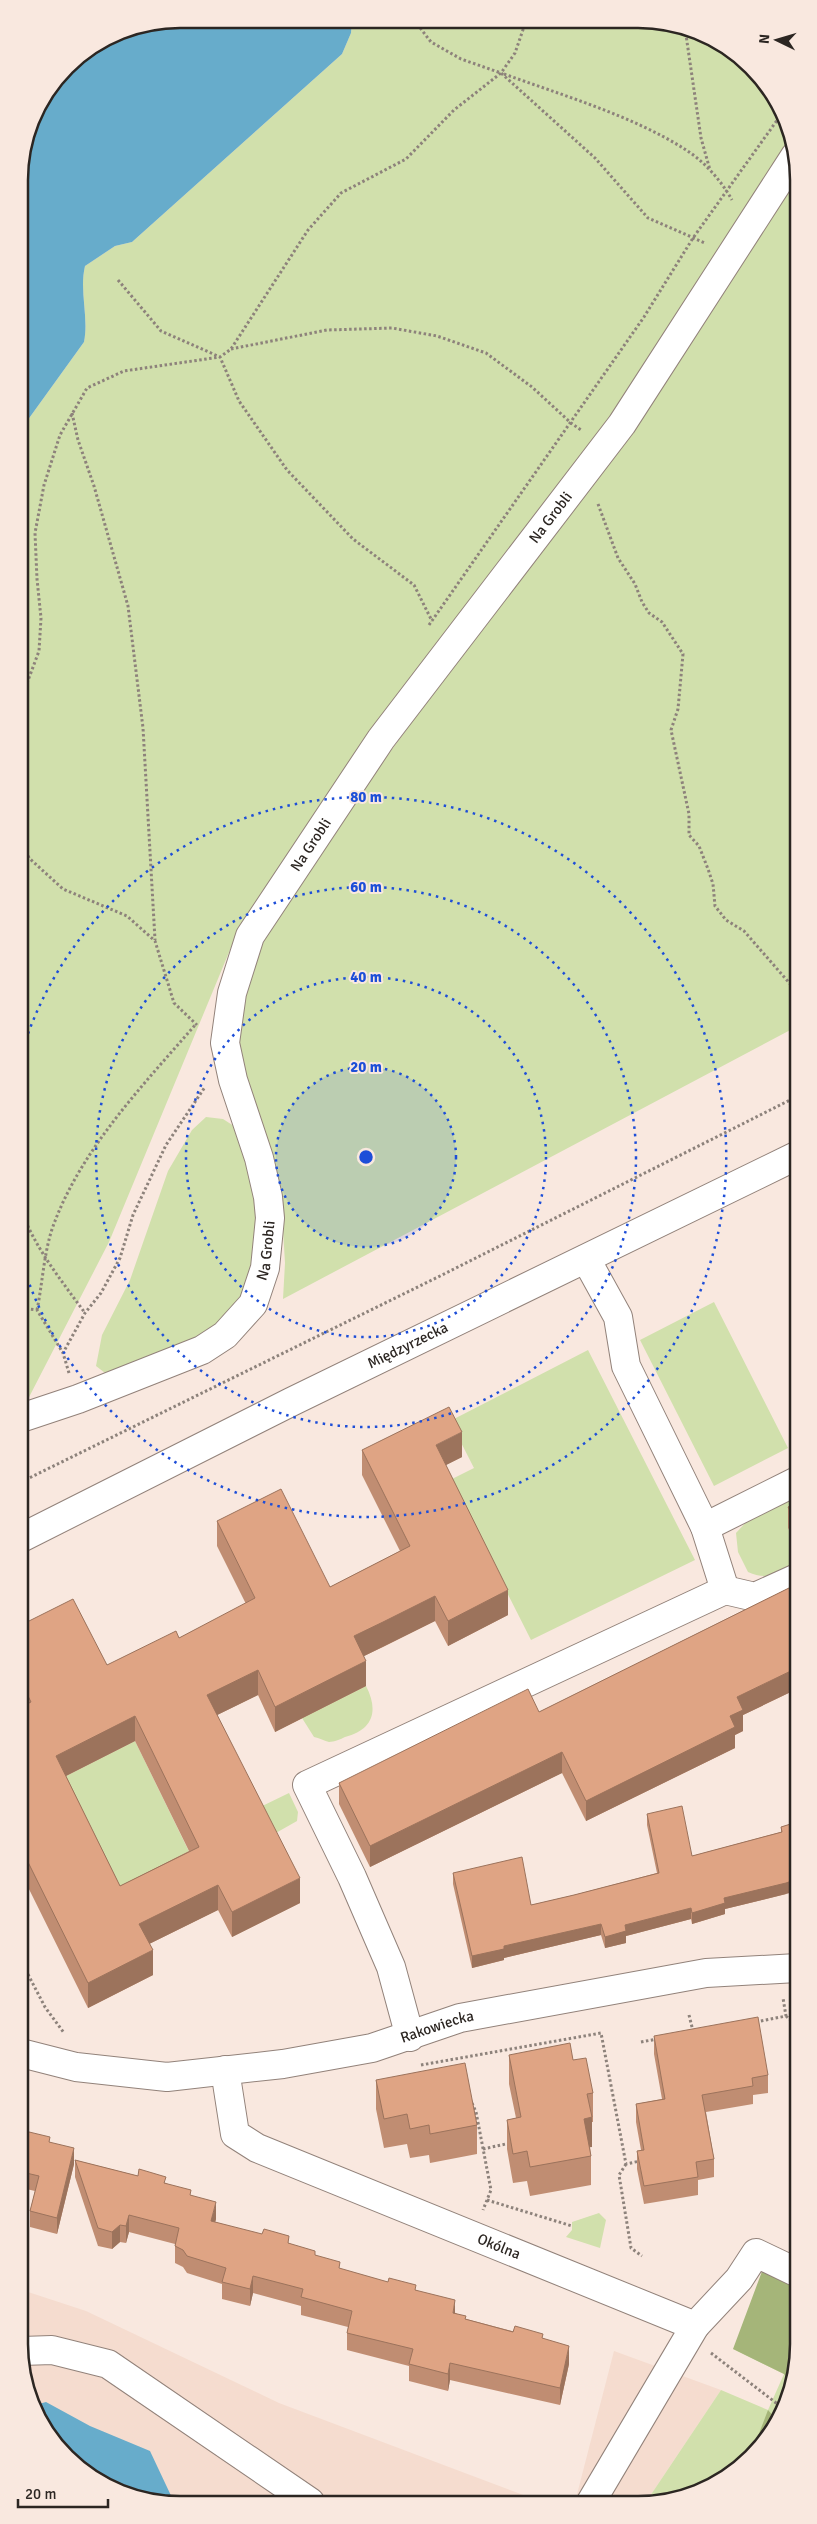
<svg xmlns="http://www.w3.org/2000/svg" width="817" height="2524" font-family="Signika,sans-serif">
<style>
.built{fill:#f5dccf}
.green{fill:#d1e0ac}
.forest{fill:#a5b579}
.water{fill:#67accb}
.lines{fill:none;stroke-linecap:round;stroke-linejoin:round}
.minor-casing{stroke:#92827a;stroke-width:30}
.path{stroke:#8d827b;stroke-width:3;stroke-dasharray:2.5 2.5;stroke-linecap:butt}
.minor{stroke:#fff;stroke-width:28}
.wall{fill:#c08d72;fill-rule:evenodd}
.shaded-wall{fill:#9c735c}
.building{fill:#dfa484;stroke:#9c735c;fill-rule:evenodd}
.ring{fill:none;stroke:#1d4ed8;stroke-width:2.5;stroke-dasharray:2.5 5}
.labels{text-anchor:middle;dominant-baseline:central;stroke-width:4;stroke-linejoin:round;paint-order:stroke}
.street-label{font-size:15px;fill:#2c2622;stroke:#f9e8df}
.rim{fill:none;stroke:#2c2622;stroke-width:2.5}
.centre{fill:#1d4ed8;stroke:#f9e8df;stroke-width:2.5}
.ring-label{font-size:15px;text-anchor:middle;font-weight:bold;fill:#1d4ed8;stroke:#f9e8df;stroke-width:4;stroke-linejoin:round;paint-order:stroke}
</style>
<rect width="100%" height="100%" fill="#f9e8df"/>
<path class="built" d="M22,2290L86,2311L279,2403L542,2502H149L108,2488L66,2458L36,2416L22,2375Z
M614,2351L721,2390L646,2502H575Z"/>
<path class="green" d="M352,20L669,22L717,40L751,66L781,108L792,139C635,398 450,639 272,883L232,945L109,1242L26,1403L21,1404L19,448L28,440L22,428L84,342C89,316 79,291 85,266L115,246L132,242L342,54L351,33Z
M795,176L796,1027L283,1299L285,1263L281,1196L236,1043L254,954L371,778L477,633Z
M206,1117L223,1119L237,1128L254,1190L256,1236L253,1265L245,1290L219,1330L109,1376L96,1366L102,1335L130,1280L168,1171L192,1130Z
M714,1302L788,1448L714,1486L640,1340Z
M588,1350L695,1560L531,1640L450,1480L474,1468L450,1421Z
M797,1493V1524L788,1528L797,1545V1564C779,1573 767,1581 748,1572L738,1552L736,1533L749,1519Z
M366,1686C379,1711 373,1730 345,1737C341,1739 334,1742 329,1742C325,1741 319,1738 314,1737L302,1718Z
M135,1741L199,1872L120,1911L56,1781Z
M289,1793L298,1812L297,1821L267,1838L252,1811Z
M599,2213L606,2220L600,2248L566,2237L572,2230V2222Z
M733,2349L798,2354C794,2371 793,2392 785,2407C758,2461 708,2502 646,2502L721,2390L768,2410L784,2374Z"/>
<path class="forest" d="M764,2266L798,2282V2354L791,2384L784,2374L733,2349Z
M768,2410L777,2420L758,2451L750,2457Z"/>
<path class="water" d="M180,19L352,20L351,33L342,54L132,242L115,246L85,266C79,291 89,317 84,342L22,428L28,440L19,448V169L35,109L73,59L118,31Z
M46,2402L90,2426L150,2451L174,2502C165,2502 155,2504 147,2502C100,2489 48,2453 32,2406Z"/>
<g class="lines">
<g class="minor-casing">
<g id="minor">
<path d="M586,1259L618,1317L626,1366L705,1527"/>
<path id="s1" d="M21,1418L78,1399L202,1350L225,1335L253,1304L265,1268L270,1218L268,1197L259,1158L233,1080L225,1043L232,993L250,936L381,739L622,424L795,156"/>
<path id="s2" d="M21,1538L291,1402L796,1156"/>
<path d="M725,1590L705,1527L797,1481"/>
<path d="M410,2037L391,1967L352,1877L307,1785L725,1590L755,1597L797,1578"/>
<path id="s3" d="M21,2053L76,2067L167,2077L283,2064L372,2048L460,2018L706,1973L797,1968"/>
<path id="s4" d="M225,2070L235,2134L257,2148L695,2326L739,2279L756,2253L798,2273"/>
<path d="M22,2351L52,2350L108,2364L310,2502"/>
<path d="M591,2502L695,2326"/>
</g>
</g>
<path class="path" d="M414,20L431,42L461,59L501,73L595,158L648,218L705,243
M685,28L701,138L710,170
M504,74C562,95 632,116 683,148C703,160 721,180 732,200
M118,280L161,331L220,357L239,401L287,470L353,539L414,585L432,621
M231,349L327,330L392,328L437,336L486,353L532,387L571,423L581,430
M72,413L78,440L94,486L128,606L143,728L155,940
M598,504L618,558L635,584L642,602L649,613L662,622L683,654L678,709L671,730L689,814V835L699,846L708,869L713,884L715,906L726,920L744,931L792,986L796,995
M429,625L644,317L693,238L783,112
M20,702L39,651L41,618L37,579L35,533L44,485L60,435L87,388L124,371L220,357L231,349L308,230L341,193L406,159L454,110L501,73L515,53L526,21
M20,832L29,858L63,889L127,916L155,941L174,1003L197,1025
M20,1207C34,1247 61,1280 85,1313
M21,1308L37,1310L63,1353
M37,1310C43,1281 44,1248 55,1221C84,1146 144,1084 196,1024
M69,1373L63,1353L85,1313L101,1293L120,1258L133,1215L166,1145L205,1087
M21,1482L438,1277L796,1097
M21,1961L45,2007L64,2033
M689,2015L693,2031
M786,2016L798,2027
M756,2022L786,2016L783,1998
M641,2042L657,2039
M421,2065L601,2033L626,2164L640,2161
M472,2103L476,2112L491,2190L483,2210
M483,2149L510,2143
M626,2164L619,2175L631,2248L642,2256
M487,2200L572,2226
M797,2236L798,2235
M711,2353L784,2409"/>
<use href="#minor" class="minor"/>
</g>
<path class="wall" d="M362,1450L462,1457L446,1465L508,1615L448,1646L435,1621L383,1647L364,1656L366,1686L275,1732L258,1695L217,1715L300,1903L232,1937L218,1910L149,1944L153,1975L88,2008L21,1873V1625L107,1665L179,1638L246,1604L217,1546V1521L330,1587L400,1551L362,1475ZM135,1741L189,1851L120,1886L66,1776Z
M797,1503V1545L788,1528V1507Z
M797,1584V1689L743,1715V1731L735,1735V1748L586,1821L562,1773L370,1867L339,1804V1783L539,1712Z
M647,1814L692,1856L781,1832V1827L797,1822L786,1894L725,1909V1914L692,1924L691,1919L626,1936V1943L605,1948L601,1935L504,1958V1960L472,1968L453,1884V1873L531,1905L574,1895L657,1873L647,1825Z
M654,2036L768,2075V2093L753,2095V2104L706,2112L714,2159V2177L698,2180V2195L644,2204L637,2169V2151L641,2150L636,2122V2104L662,2099L654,2054Z
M509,2055L573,2060L593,2093V2122H592V2147H590L591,2156V2185L530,2196L527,2181L513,2183L507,2149V2120L516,2118L509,2084Z
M376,2080L477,2125V2154L430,2163L429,2155L410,2158L407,2144L384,2148L376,2109Z
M21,2123L27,2131L50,2142L74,2164L57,2234L30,2227V2211L35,2191L22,2188Z
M75,2160L166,2183L191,2196L216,2219L215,2222L289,2243L315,2255L340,2269L416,2290L466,2319L543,2339L569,2364L560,2405L450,2380L448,2391L409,2381V2366L347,2350V2333L348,2327L301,2315V2306L253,2293L250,2306L222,2299V2284L187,2273L183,2267L175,2263V2244L129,2232L126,2243L120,2242L112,2249L98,2246L75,2177Z"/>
<path class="shaded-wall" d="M462,1432V1457L436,1470V1445Z
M508,1590V1615L448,1646V1621Z
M435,1596V1621L354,1661V1636Z
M366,1661V1686L275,1732V1707Z
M797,1668V1689L743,1715V1731L735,1735V1748L586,1821V1801L730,1716L737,1697Z
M258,1670V1695L207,1720V1695Z
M135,1716V1741L56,1781V1756Z
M562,1752V1773L370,1867V1846Z
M300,1878V1903L232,1937V1912Z
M797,1879V1891L786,1894L725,1909V1914L692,1924V1913L724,1898Z
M218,1885V1910L139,1949V1924Z
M691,1908V1919L626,1936V1943L605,1948V1937L625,1925Z
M601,1924V1935L504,1958V1960L472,1968V1956L504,1946Z
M153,1950V1975L88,2008V1983Z
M592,2117V2147L584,2148V2119Z
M74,2148V2164L57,2234V2218Z
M216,2202V2219L211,2238V2221Z
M129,2215V2232L126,2243V2226Z
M120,2225V2242L112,2249V2232Z
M253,2276V2293L250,2306V2289Z
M455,2300V2318L453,2313Z
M569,2346V2364L560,2405V2388Z
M450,2363V2380L448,2391V2374Z"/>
<path class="building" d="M449,1407L462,1432L436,1445L508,1590L448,1621L435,1596L383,1622L354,1636L366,1661L275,1707L258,1670L207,1695L300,1878L232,1912L218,1885L139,1924L153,1950L88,1983L21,1848V1707L31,1702L21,1682V1625L73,1599L107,1665L176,1631L179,1638L255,1598L217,1521L281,1489L330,1587L410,1546L362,1450ZM135,1716L199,1847L120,1886L56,1756Z
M797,1503V1524L788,1507Z
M797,1584V1668L737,1697L743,1710L730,1716L735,1727L586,1801L562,1752L370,1846L339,1783L528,1689L539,1712Z
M682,1806L692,1856L782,1832L781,1827L797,1822V1879L786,1883L724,1898L725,1903L692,1913L691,1908L625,1925L626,1931L605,1937L601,1924L504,1946V1949L472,1956L453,1873L522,1857L531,1905L574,1895L659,1873L647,1814Z
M758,2017L768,2075L752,2078L753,2086L702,2095L714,2159L696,2162L698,2177L644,2186L637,2151L644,2150L636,2104L665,2099L654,2036Z
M570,2043L573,2060L586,2058L593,2093L587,2094L592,2117L584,2119L591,2156L530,2167L527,2151L513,2154L507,2120L521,2117L509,2055Z
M465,2063L477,2125L430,2134L429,2125L410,2129L407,2114L384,2119L376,2080Z
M21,2123L27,2124L25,2131L50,2137L49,2142L74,2148L57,2218L30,2211L39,2176L22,2172Z
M75,2160L138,2176L139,2169L166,2177L164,2183L191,2190L190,2195L216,2202L211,2221L262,2234L264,2229L289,2236L288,2243L315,2251V2255L340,2262L339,2268L388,2282L389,2278L416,2285L415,2290L455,2300L453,2313L466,2316L465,2319L513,2332L515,2326L543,2334L542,2338L569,2346L560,2388L450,2363L448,2374L409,2364L413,2349L347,2333L352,2311L301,2297L303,2289L253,2276L250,2289L222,2282L226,2268L187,2256L183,2250L175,2246L179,2228L129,2215L126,2226L120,2225L112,2232L98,2228Z"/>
<circle cx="366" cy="1157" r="90" fill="#1d4ed8" fill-opacity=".12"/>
<g class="ring">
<circle cx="366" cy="1157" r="90"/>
<circle cx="366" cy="1157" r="180"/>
<circle cx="366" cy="1157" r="270"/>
<path d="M21 1055A360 360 0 1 1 21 1259"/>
</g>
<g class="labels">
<g class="street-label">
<text stroke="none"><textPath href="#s1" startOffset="1158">Na Grobli</textPath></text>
<text stroke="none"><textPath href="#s1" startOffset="752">Na Grobli</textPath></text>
<text stroke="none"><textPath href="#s1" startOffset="318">Na Grobli</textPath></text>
<text stroke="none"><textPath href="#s2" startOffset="432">Międzyrzecka</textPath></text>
<text stroke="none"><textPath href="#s3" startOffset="424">Rakowiecka</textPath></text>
<text stroke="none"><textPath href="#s4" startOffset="352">Okólna</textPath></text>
</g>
</g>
<path d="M0 0H817V2524H0ZM180 28H638A152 152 0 0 1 790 180V2344A152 152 0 0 1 638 2496H180A152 152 0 0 1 28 2344V180A152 152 0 0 1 180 28Z" fill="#f9e8df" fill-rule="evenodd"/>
<path class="rim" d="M180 28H638A152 152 0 0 1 790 180V2344A152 152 0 0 1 638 2496H180A152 152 0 0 1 28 2344V180A152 152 0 0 1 180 28Z"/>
<circle cx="366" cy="1157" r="8" class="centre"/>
<g class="ring-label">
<text x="366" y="802">80 m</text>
<text x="366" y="892">60 m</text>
<text x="366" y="982">40 m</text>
<text x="366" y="1072">20 m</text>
</g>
<g transform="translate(777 40) rotate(275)" stroke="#f9e8df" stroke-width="4" paint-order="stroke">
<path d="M0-4L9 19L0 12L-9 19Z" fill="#2c2622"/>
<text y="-8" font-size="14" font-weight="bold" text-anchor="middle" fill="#2c2622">N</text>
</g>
<path d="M18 2499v8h90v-8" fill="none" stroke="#2c2622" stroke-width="2.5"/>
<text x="25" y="2499" font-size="15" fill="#2c2622" stroke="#f9e8df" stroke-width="4" paint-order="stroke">20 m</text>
</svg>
